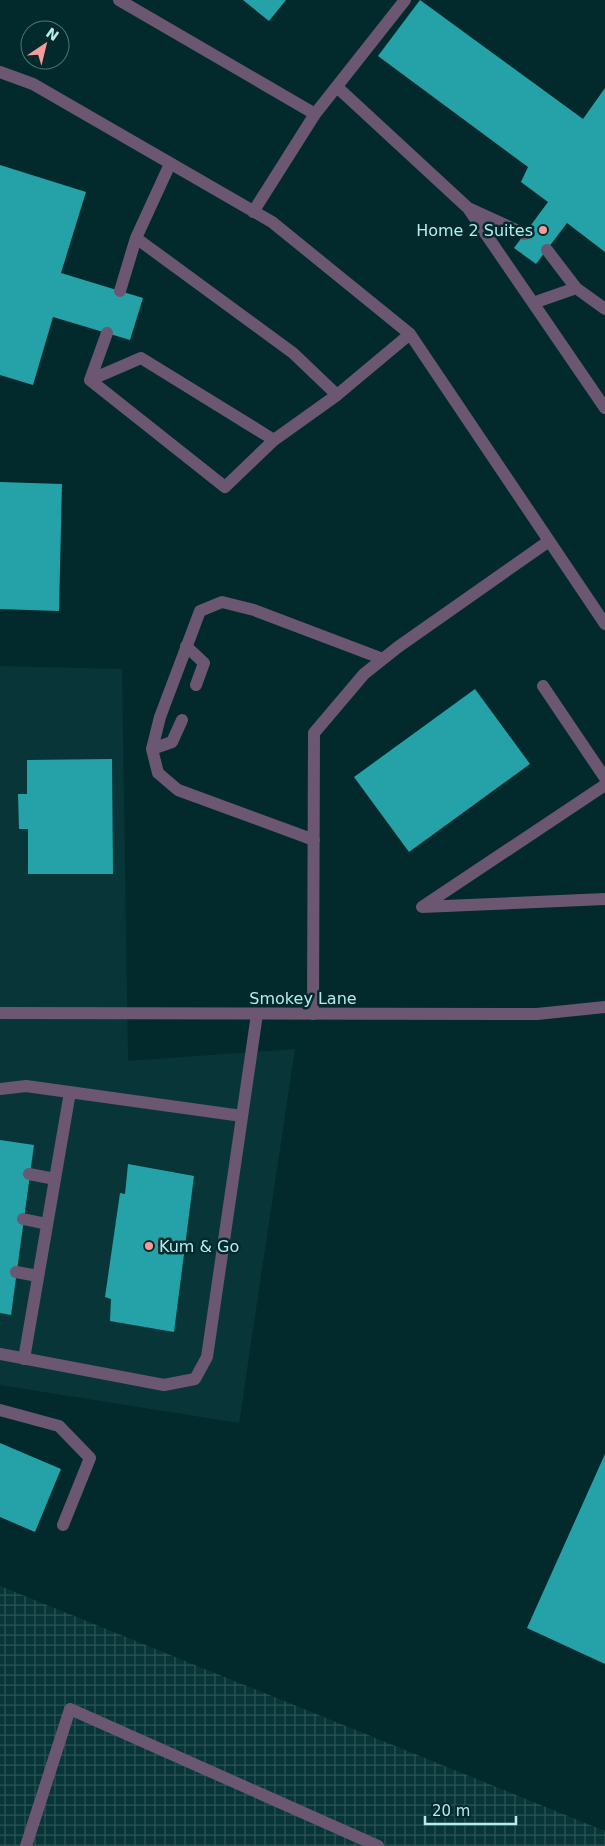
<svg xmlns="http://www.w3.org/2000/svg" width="605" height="1846" font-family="'DejaVu Sans',sans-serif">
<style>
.built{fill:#083638}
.industrial{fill:url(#industrial-grid)}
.building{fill:#25a2a7}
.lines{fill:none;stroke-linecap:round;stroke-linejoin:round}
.service{stroke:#6b5771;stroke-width:12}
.tertiary{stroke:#6b5771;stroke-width:12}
.poi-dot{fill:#f59b9b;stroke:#022a2c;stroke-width:2}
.labels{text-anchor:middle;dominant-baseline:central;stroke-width:5;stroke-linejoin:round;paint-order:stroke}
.poi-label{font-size:16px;fill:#b6ebed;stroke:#022a2c;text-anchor:end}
.street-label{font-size:16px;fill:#b6ebed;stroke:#022a2c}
</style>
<defs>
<pattern id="industrial-grid" width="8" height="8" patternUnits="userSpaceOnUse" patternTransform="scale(1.25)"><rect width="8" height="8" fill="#083638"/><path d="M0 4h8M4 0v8" fill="none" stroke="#2a5355"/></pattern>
</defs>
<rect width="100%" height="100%" fill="#022a2c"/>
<path class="built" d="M0,666L122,669L128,1061L295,1049L239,1423L0,1385Z"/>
<path class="industrial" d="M0,1586L605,1831V1846H0Z"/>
<path class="building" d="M243,0H286L269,21Z
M420,0L583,119L605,88V252L567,223L536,264L514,248L548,202L521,182L528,167L378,56Z
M0,165L86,192L61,273L143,298L130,340L53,317L33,385L0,375Z
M0,482L62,484L59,611L0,609Z
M475,689L530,764L409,852L354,777Z
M112,759L113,874H28V829H19L18,794H27V760Z
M0,1140L34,1145L11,1315L0,1313Z
M128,1164L194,1176L174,1332L110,1321L111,1299L105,1297L120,1193L125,1194Z
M0,1443L61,1469L35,1532L0,1517Z
M605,1454V1664L527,1628Z"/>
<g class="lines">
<path class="service" d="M119,0L315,114
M0,72L33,84L272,222L410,334L605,624
M337,87L468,208L605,408
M170,164L136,238L293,353L337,395L274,440L141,358L90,380L225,487L274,440
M468,208L525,234
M253,212L315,114L405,0
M547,250L576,288
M120,291L136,238
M533,303L576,288L605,309
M90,380L107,333
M337,395L410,334
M186,646L204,663L196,685
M543,686L605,778
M152,749L172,742L182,720
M605,785L422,907L605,899
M314,840L178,790L158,773L152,749L160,717L200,611L222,602L254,610L383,659
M313,1014L314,733L364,674L398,647L549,541
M0,1089L26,1086L242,1116
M29,1174L55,1179
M23,1219L47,1224
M16,1272L38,1276
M0,1354L164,1385L195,1379L207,1357L257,1014
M24,1359L70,1092
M0,1410L59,1426L90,1458L63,1525
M26,1846L70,1709L378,1846"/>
<path class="tertiary" d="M0,1013L537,1014L605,1007"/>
</g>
<g class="poi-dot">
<circle cx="543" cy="230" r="5"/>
<circle cx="149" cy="1246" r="5"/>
</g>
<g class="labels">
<g class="poi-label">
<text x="533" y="230">Home 2 Suites</text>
<text x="159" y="1246" text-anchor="start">Kum &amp; Go</text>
</g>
<g class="street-label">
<text x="303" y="998">Smokey Lane</text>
</g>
</g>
<g transform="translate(45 45) rotate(35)"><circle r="24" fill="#022a2c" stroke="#4a7779"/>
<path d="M0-4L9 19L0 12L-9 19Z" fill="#f59b9b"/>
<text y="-8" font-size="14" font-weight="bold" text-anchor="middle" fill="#b6ebed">N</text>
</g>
<path d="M425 1816v8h91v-8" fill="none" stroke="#b6ebed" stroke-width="2.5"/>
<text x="432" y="1816" font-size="15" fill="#b6ebed" stroke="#022a2c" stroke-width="4" paint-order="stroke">20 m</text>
</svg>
